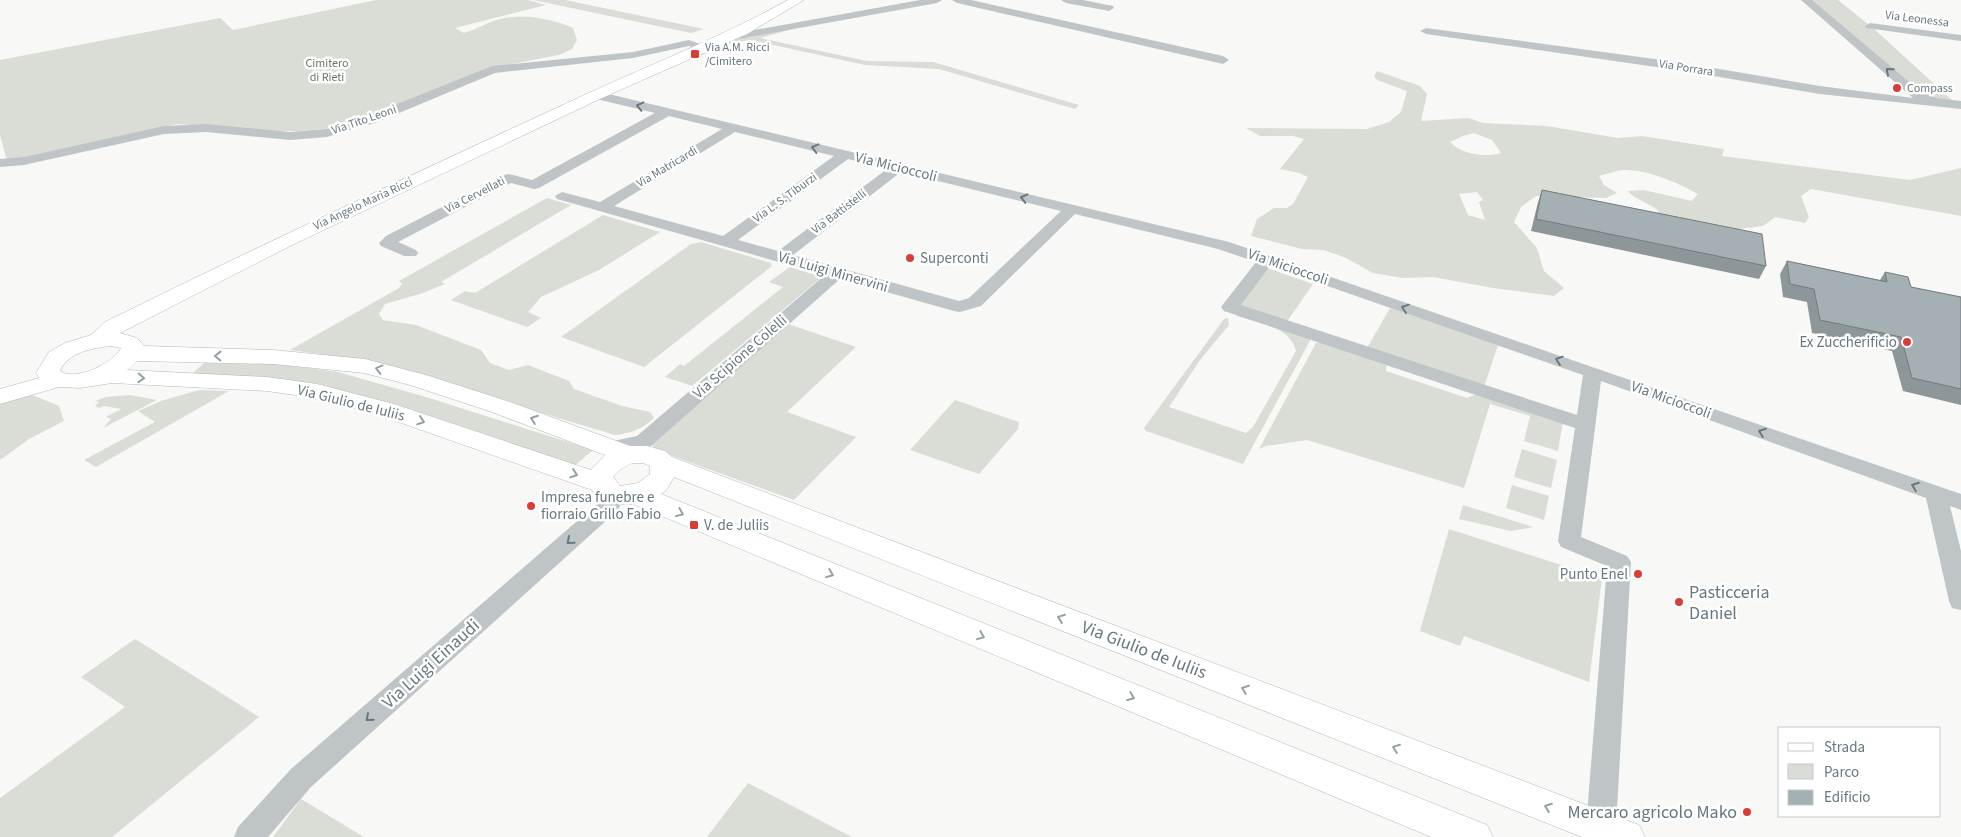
<svg xmlns="http://www.w3.org/2000/svg" width="1961" height="837" font-family="'Source Sans 3',sans-serif">
<style>
.green{fill:#d9ddd5;fill-rule:evenodd}
.lines{fill:none;stroke-linecap:round;stroke-linejoin:round}
.major-casing{stroke:#b1b8ba;stroke-width:1}
.minor{fill:#bfc5c7;fill-rule:evenodd}
.major{fill:#fff;fill-rule:evenodd}
.wall{fill:#8d979a}
.building{fill:#a4b0b3;stroke:#737b7d}
.oneway{stroke:#65797f}
.oneway2{stroke:#93a1a5}
.poi-dot{fill:#d83e36;stroke:#fff;stroke-width:2}
.labels{text-anchor:middle;dominant-baseline:central;stroke-width:5;stroke-linejoin:round;paint-order:stroke}
.far-street-label{font-size:12px;fill:#65797f;stroke:#fff}
.far-poi-label{font-size:12px;fill:#65797f;stroke:#fff;text-anchor:start}
.far-park-label{font-size:12px;fill:#6b7764;stroke:#fff}
.street-label{font-size:15px;fill:#65797f;stroke:#fff}
.poi-label{font-size:15px;fill:#65797f;stroke:#fff;text-anchor:start}
.near-poi-label{font-size:18px;fill:#65797f;stroke:#fff;text-anchor:start}
.near-street-label{font-size:18px;fill:#65797f;stroke:#fff}
</style>
<rect width="100%" height="100%" fill="#f8f8f6"/>
<path class="green" d="M376,0H528L546,5L455,28L464,33C474,30 483,25 493,21C518,12 550,18 573,28L577,40L572,49L559,55L497,67L356,122L333,128L300,131H269L177,124L7,161L0,135V60L220,18L233,30Z
M533,0H565L704,29L691,33Z
M1807,0H1838L1873,28L1954,102L1936,100L1924,95Z
M770,30H789L760,38L867,61L933,62L1079,105L1075,109L939,69L865,65L751,40L737,42L690,59L737,36Z
M1377,71L1420,86L1427,94L1421,121L1469,118L1483,123L1547,126L1618,138L1642,136L1724,149L1722,156L1910,180L1961,168V216L1811,189L1801,196L1809,217L1805,223L1775,217L1763,226L1739,229L1655,214L1659,211C1649,203 1637,201 1628,191L1644,190L1692,201L1698,194C1677,182 1646,169 1623,170C1615,171 1607,174 1599,176L1604,185L1617,193L1606,198L1536,196L1521,207L1514,222L1537,248L1544,271L1564,288L1554,296L1493,288L1433,277L1403,278L1373,273L1346,258L1324,250L1302,249L1251,236L1257,219L1274,208H1287L1293,204L1308,177L1299,173L1280,169L1304,139L1293,136H1260L1246,128L1367,129L1389,122L1401,112L1407,91L1377,80L1374,76ZM1474,133L1492,140L1501,153C1486,158 1461,154 1450,142L1463,136ZM1477,192L1483,200L1479,202L1485,220L1468,215L1459,194Z
M547,198L571,205L441,282L445,284L423,293L385,304L379,314L383,320L416,325L481,350L490,363L509,370L528,365L569,381L574,389L622,406L650,412L654,418C642,429 632,433 615,435L364,360L290,350L399,288L402,284L399,281Z
M603,215L660,232L599,270L541,297L528,312L541,318L527,327L451,300L465,291L475,293Z
M701,242L771,263L772,266L644,367L561,337L691,244Z
M790,267L822,277L692,386L665,377L680,364L684,366L783,287L769,282Z
M1264,267L1313,284L1286,323L1235,307Z
M1390,308L1498,345L1484,387L1367,348Z
M1237,313L1311,339L1243,464L1146,431L1144,428L1224,319L1228,318L1229,325L1200,360L1169,407L1246,433L1253,427L1296,351C1290,326 1258,323 1237,316Z
M785,323L856,347L787,412L856,437L794,500L656,450L651,443Z
M1325,341L1387,362L1386,371L1467,398L1479,393L1563,421L1558,451L1524,441L1530,416L1490,404L1464,488L1307,440L1266,446L1259,449L1316,343Z
M204,363H271L338,372L426,397L593,450L573,467L320,384L256,377L192,374Z
M199,390L229,391L96,467L84,460L155,422L138,411L161,401Z
M30,394L59,406L64,421L29,439L0,460V402Z
M130,395L157,400L103,428L111,419L106,417L121,409L104,406L99,408L95,406L99,402L95,401L106,397Z
M955,400L1019,422L1018,429L979,474L910,450Z
M1522,449L1557,460L1551,488L1514,477Z
M1512,485L1549,496L1544,520L1506,508Z
M1463,505L1533,527L1511,531L1459,519Z
M1449,529L1602,578L1589,682L1464,636L1460,646L1420,631Z
M135,639L259,717L112,837H0V798L125,707L81,677Z
M748,783L852,837H707Z
M301,799L364,837H273Z"/>
<g class="lines">
<g class="major-casing">
<path id="major" d="M788,0H804L747,34L602,98L290,246L120,333L137,338L144,346L273,350L365,359L426,375L510,402L630,446H647L665,451L672,457L1639,825L1645,837H1582L674,477L667,489L661,494L1487,825L1493,837H1431L633,504C619,506 600,503 592,490L376,414L316,398L267,391L112,383L80,388L59,387L0,404V389L39,378L36,373L49,352L65,343L91,335L105,322C257,247 411,175 565,104C639,69 716,40 788,0ZM111,346L121,348C114,363 75,382 60,371C68,352 93,348 111,346ZM137,361L273,364L364,373L410,385L492,412L605,455L591,470L394,404L317,384L267,377L127,370ZM632,463H643L650,466V474L638,483L620,486L613,477L621,469Z"/>
</g>
<path class="minor" d="M920,0H942L937,3L727,41L721,38L727,35Z
M952,0H971L1223,56L1229,60L1223,64L957,3Z
M1061,0H1083L1113,6L1114,8L1109,11L1066,3Z
M1801,0H1812L1921,92L1936,98L1961,101V109L1820,94L1684,71L1426,34L1420,31L1426,28L1684,63L1820,86L1913,98Z
M1870,23L1961,35V41L1866,28L1865,26Z
M689,40L711,48L705,51L689,46L633,58L495,73L375,123L327,137L290,140L206,132L164,134L24,165L0,167V159L24,157L164,126L206,124L290,132L326,129L365,117L492,66L633,52Z
M596,91L1229,242L1961,494V510L1950,506L1961,551V610L1952,608L1949,601L1926,498L1601,381L1581,537L1627,556L1631,562L1616,827L1611,837H1591L1586,827L1607,566L1561,547L1558,541L1575,428L1224,311L1221,307L1256,262L1218,249L1075,214L981,306L960,312L954,311L840,279L651,446C636,452 620,457 604,453L601,448L604,443L637,436L825,275L557,199L555,196L562,192L600,202L722,129L669,116L539,188L534,189L511,183L398,242L416,250L418,253L416,256H404L381,246L379,243L386,236L504,175L509,174L532,180L655,113L592,98L590,95ZM735,132L834,156L723,236L614,206ZM848,159L887,169L778,251L738,240ZM901,172L1061,211L969,298L959,301L793,255ZM1270,266L1583,375L1577,415L1241,305Z
M610,486L618,488C622,495 622,503 618,510L311,787L268,837H234L238,827L291,769L599,502V493L602,488Z"/>
<use href="#major" class="major"/>
</g>
<path class="wall" d="M1542,190L1766,266L1759,279L1531,231L1538,202Z
M1787,261L1880,280L1885,272L1911,287L1961,297V405L1903,391L1892,351L1812,333L1807,302L1783,297L1780,274Z"/>
<path class="building" d="M1542,190L1762,234L1766,266L1536,219Z
M1787,261L1887,282L1885,272L1908,277L1911,287L1961,297V389L1912,378L1901,337L1820,320L1814,289L1790,284Z"/>
<defs><path id="oneway-chevron" d="M-2-3.5L2.5 0L-2 3.5" fill="none" stroke-width="1.6" stroke-linecap="round" stroke-linejoin="round" transform="scale(1.25)"/></defs>
<g class="oneway">
<use href="#oneway-chevron" transform="translate(1889 71) rotate(-139)"/>
<use href="#oneway-chevron" transform="translate(640 106) rotate(-167)"/>
<use href="#oneway-chevron" transform="translate(815 148) rotate(-166)"/>
<use href="#oneway-chevron" transform="translate(1024 198) rotate(-166)"/>
<use href="#oneway-chevron" transform="translate(1405 308) rotate(-161)"/>
<use href="#oneway-chevron" transform="translate(1559 360) rotate(-161)"/>
<use href="#oneway-chevron" transform="translate(1762 432) rotate(-160)"/>
<use href="#oneway-chevron" transform="translate(1915 486) rotate(-160)"/>
<use href="#oneway-chevron" transform="translate(570 541) rotate(139)"/>
<use href="#oneway-chevron" transform="translate(369 718) rotate(139)"/>
</g>
<g class="oneway2">
<use href="#oneway-chevron" transform="translate(218 356) rotate(-179)"/>
<use href="#oneway-chevron" transform="translate(379 369) rotate(-165)"/>
<use href="#oneway-chevron" transform="translate(141 378) rotate(3)"/>
<use href="#oneway-chevron" transform="translate(534 419) rotate(-160)"/>
<use href="#oneway-chevron" transform="translate(421 421) rotate(18)"/>
<use href="#oneway-chevron" transform="translate(574 474) rotate(19)"/>
<use href="#oneway-chevron" transform="translate(680 513) rotate(22)"/>
<use href="#oneway-chevron" transform="translate(830 574) rotate(22)"/>
<use href="#oneway-chevron" transform="translate(1061 618) rotate(-159)"/>
<use href="#oneway-chevron" transform="translate(981 636) rotate(22)"/>
<use href="#oneway-chevron" transform="translate(1245 689) rotate(-159)"/>
<use href="#oneway-chevron" transform="translate(1131 697) rotate(22)"/>
<use href="#oneway-chevron" transform="translate(1396 748) rotate(-159)"/>
<use href="#oneway-chevron" transform="translate(1548 807) rotate(-159)"/>
</g>
<g class="poi-dot">
<rect x="690" y="49" width="10" height="10" rx="2.5"/>
<circle cx="1897" cy="88" r="5"/>
<circle cx="910" cy="258" r="5"/>
<circle cx="1907" cy="342" r="5"/>
<circle cx="531" cy="506" r="5"/>
<rect x="689" y="520" width="10" height="10" rx="2.5"/>
<circle cx="1638" cy="574" r="5"/>
<circle cx="1679" cy="602" r="5"/>
<circle cx="1747" cy="812" r="5"/>
</g>
<g class="labels">
<g class="far-street-label">
<text transform="translate(1917 19) rotate(7)">Via Leonessa</text>
<text transform="translate(1686 68) rotate(9)">Via Porrara</text>
<text transform="translate(364 120) rotate(-19)">Via Tito Leoni</text>
<text transform="translate(667 167) rotate(-31)">Via Matricardi</text>
<text transform="translate(475 195) rotate(-27)">Via Cervellati</text>
<text transform="translate(785 198) rotate(-36)">Via L. S. Tiburzi</text>
<text transform="translate(363 204) rotate(-25)">Via Angelo Maria Ricci</text>
<text transform="translate(839 212) rotate(-37)">Via Battistelli</text>
</g>
<g class="far-poi-label">
<text x="705" y="47">Via A.M. Ricci<tspan x="705" dy="14">/Cimitero</tspan></text>
<text x="1907" y="88">Compass</text>
</g>
<g class="far-park-label">
<text x="327" y="63">Cimitero<tspan x="327" dy="14">di Rieti</tspan></text>
</g>
<g class="street-label">
<text transform="translate(896 167) rotate(14)">Via Micioccoli</text>
<text transform="translate(1288 267) rotate(19)">Via Micioccoli</text>
<text transform="translate(833 272) rotate(16)">Via Luigi Minervini</text>
<text transform="translate(740 357) rotate(-41)">Via Scipione Colelli</text>
<text transform="translate(1671 400) rotate(20)">Via Micioccoli</text>
<text transform="translate(351 403) rotate(14)">Via Giulio de Iuliis</text>
</g>
<g class="poi-label">
<text x="920" y="258">Superconti</text>
<text x="1897" y="342" text-anchor="end">Ex Zuccherificio</text>
<text x="541" y="497">Impresa funebre e<tspan x="541" dy="17">fiorraio Grillo Fabio</tspan></text>
<text x="704" y="525">V. de Juliis</text>
<text x="1628" y="574" text-anchor="end">Punto Enel</text>
</g>
<g class="near-poi-label">
<text x="1689" y="592">Pasticceria<tspan x="1689" dy="21">Daniel</tspan></text>
<text x="1737" y="812" text-anchor="end">Mercaro agricolo Mako</text>
</g>
<g class="near-street-label">
<text transform="translate(1144 650) rotate(21)">Via Giulio de Iuliis</text>
<text transform="translate(431 664) rotate(-42)">Via Luigi Einaudi</text>
</g>
</g>
<rect x="1778" y="727" width="162" height="90" fill="#ffffff" stroke="#c1c9cc"/>
<rect x="1788" y="743" width="25" height="8" fill="#ffffff" stroke="#c1c9cc"/>
<text x="1824" y="752" font-size="15" fill="#65797f">Strada</text>
<rect x="1788" y="764" width="25" height="15" fill="#d9ddd5" stroke="#c1c9cc"/>
<text x="1824" y="777" font-size="15" fill="#65797f">Parco</text>
<rect x="1788" y="790" width="25" height="15" fill="#a4b0b3" stroke="#c1c9cc"/>
<text x="1824" y="802" font-size="15" fill="#65797f">Edificio</text>
</svg>
